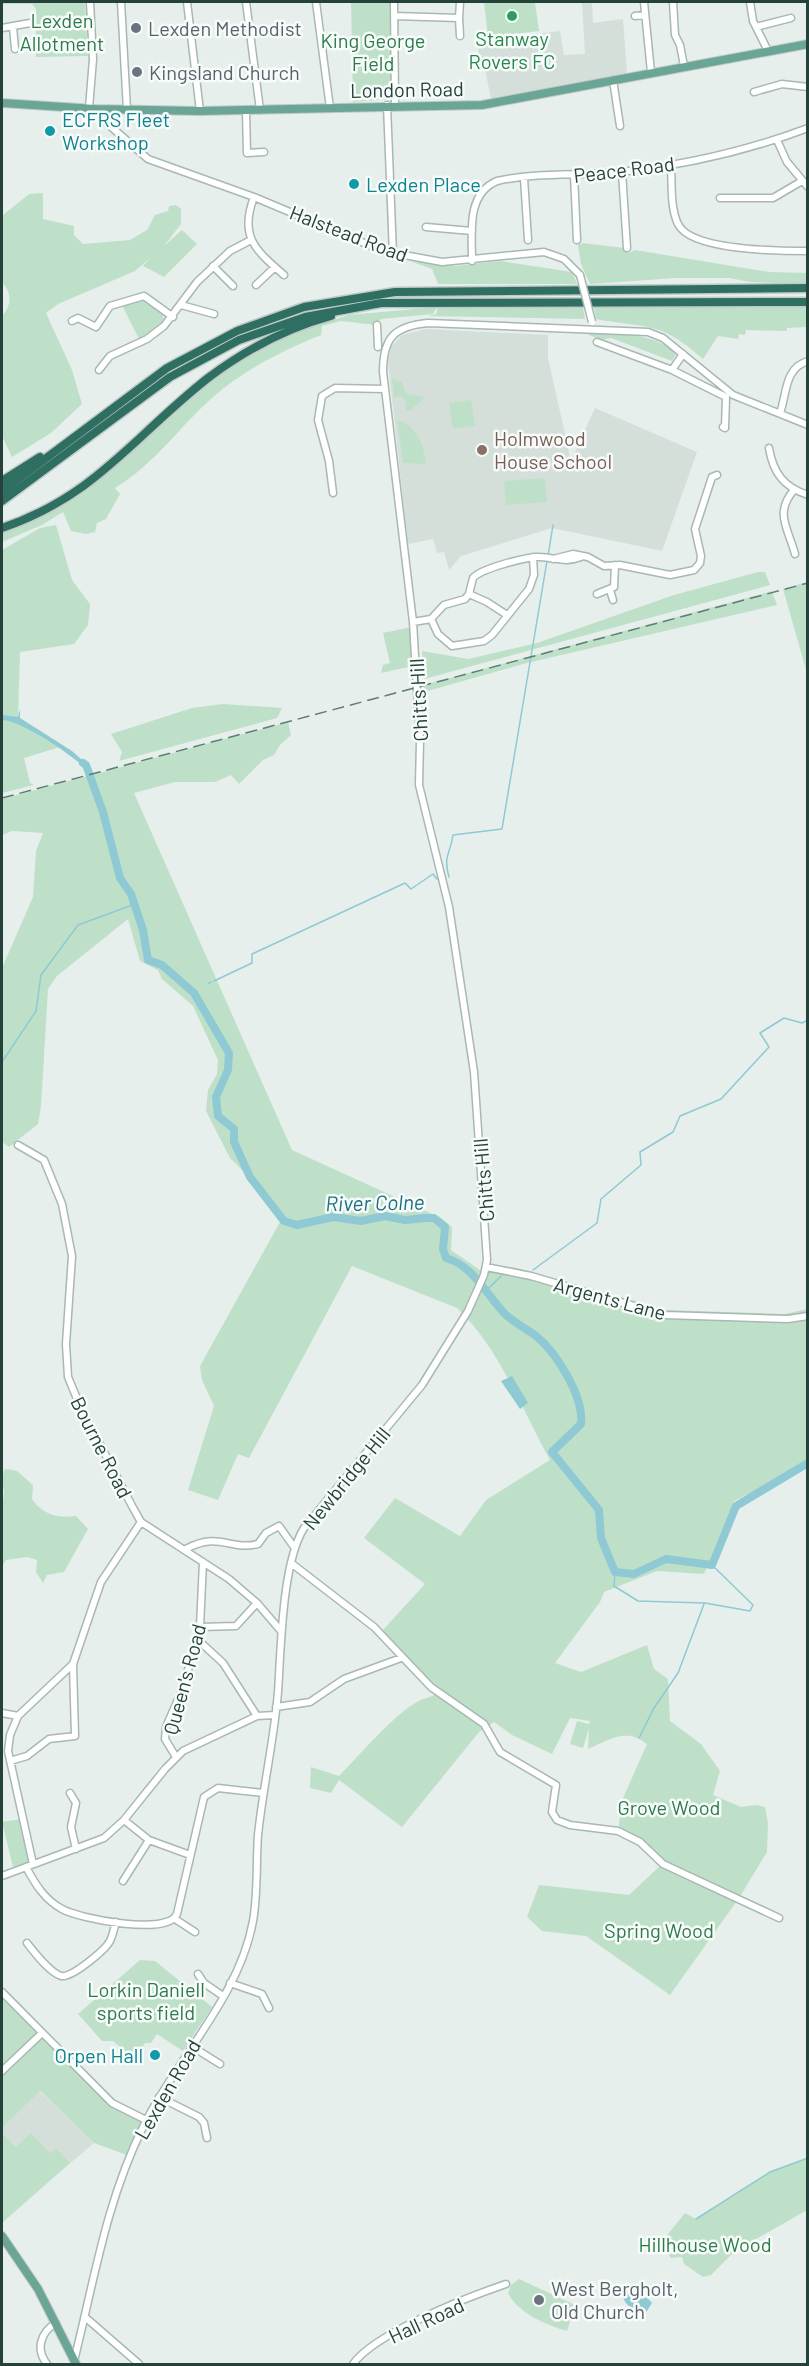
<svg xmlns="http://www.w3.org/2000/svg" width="809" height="2366" font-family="Barlow,sans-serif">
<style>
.built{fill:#d4dfda}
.green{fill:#bfe0c8}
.water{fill:#8ec9d4}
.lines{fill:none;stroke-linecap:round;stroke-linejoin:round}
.stream{stroke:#8ec9d4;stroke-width:1.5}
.river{stroke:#8ec9d4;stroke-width:8}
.minor-casing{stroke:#a8b8b2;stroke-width:9}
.major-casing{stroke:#c2cac8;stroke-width:10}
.highway-casing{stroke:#c2cac8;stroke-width:11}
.minor{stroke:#fff;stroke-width:6}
.major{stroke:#6aa596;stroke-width:8}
.highway{stroke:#2f6f62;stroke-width:8}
.rail{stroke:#5f7d75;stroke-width:1.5;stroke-dasharray:12 6;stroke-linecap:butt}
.minor-bridge-casing{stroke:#a8b8b2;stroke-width:9;stroke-linecap:butt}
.minor-bridge{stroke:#fff;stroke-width:6}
.leisure-dot{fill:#2e9e5b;stroke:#f7fbf9;stroke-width:2}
.worship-dot{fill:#6b7280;stroke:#f7fbf9;stroke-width:2}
.culture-dot{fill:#0f9aa8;stroke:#f7fbf9;stroke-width:2}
.education-dot{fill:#8d6e63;stroke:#f7fbf9;stroke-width:2}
.labels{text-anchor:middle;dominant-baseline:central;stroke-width:5;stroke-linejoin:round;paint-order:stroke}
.park-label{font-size:20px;fill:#2d7a4b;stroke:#f7fbf9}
.worship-label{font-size:20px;fill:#5b616d;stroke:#f7fbf9;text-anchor:start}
.leisure-label{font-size:20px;fill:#27864d;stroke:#f7fbf9}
.street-label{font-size:20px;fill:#24423a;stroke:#f7fbf9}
.culture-label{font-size:20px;fill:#0d838f;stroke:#f7fbf9;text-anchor:start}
.education-label{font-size:20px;fill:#785e54;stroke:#f7fbf9;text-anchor:start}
.water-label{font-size:21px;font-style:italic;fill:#1c6f80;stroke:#f7fbf9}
</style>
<rect width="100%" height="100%" fill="#e6efeb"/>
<path class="built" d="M582,2H592L593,23L623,19L627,74L544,91L491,99L485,69H479L478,41L560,31L564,55L585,54Z
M426,329L548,335V358L571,461L595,408L697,452L662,551L552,528L461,556L449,570L444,552L437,553L433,539L408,544L388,362L391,347L402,335Z
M39,2091L94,2143L49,2181L2,2132V2128Z"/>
<path class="green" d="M2,2H85L88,56L36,57V9L32,4H2Z
M351,2H394L393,99L353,102Z
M484,2H535L539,31L488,37Z
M43,193V219L74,226V235L83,244L130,240L147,230L155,215L168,211L169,206L176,205L181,209V224L164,246L182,230L197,244L164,277L143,266L149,259L135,271L58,304L46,313L72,370L82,404L51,433L12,457L2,436V316C12,305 12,293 2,282V216L29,194Z
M583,243L624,248L629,253L635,250L769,272L807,273V284L750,282L729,278H677L590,284L581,264L578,245Z
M410,261L455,266L500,261L572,272L577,284H438L432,269Z
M142,299L163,312V323L139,339L122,305Z
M692,306H807V327L787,328V331L746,330L745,335L739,334L738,339L718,336L703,359C659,320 649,329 596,319L594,307Z
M437,307L433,314L381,319L376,325L341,321L322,326L321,335C282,351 245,369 213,397C179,427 156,463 115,488L120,494L106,519L97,523L95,532L86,534L71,531L63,512L42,525L2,542V528L59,504L214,376L272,340L348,315Z
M438,307H583L585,319L428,316L436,314Z
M582,332C616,333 648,332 677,352L672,361L611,338L601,340Z
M392,378L402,382L406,394L425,397L410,411L406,410V402L402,398L404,396L394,397Z
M471,400L475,426L453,429L449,403Z
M397,420C416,424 425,447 426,464L403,463Z
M545,478L547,502L506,505L504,481Z
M56,525L72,580L90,604L88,625L74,644L20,652L18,717L60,747L24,758L30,783L34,785L2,793V550L40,528Z
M758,572H765L770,585L424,679L422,651L468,659L537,643L674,595Z
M807,582H808L807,673L783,589Z
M772,591L777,605L527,663L424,692V685Z
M412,627L413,666L381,673L383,665L390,663L383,633Z
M223,704L282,708L277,718L119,761L122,752L111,734L192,708Z
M288,722L291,735L280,745L274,755L263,760L239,784L231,775L215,782H175L134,793L292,1150L441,1218L452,1227L451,1250L480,1270L495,1265L517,1268L667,1310L785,1314L807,1309V1464L734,1501L704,1574L657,1571L604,1592L600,1602L555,1663L581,1672L647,1645L654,1669L668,1679L670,1721L701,1744L720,1771L713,1795L741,1807L756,1805L765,1807L768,1823L767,1852L739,1898L670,1995L586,1936L542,1931L527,1917L539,1885L629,1895L662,1864L640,1842L618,1831L623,1798L647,1744C626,1727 609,1740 588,1749L589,1728L583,1748L570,1744L577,1721L589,1724L590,1721L570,1718L552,1754L512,1735L494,1722L479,1732L402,1827L339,1780L331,1793L310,1788L311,1767L339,1776C360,1755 392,1716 417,1702C427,1696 429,1700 441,1690L400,1652L383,1630L425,1584L364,1538L395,1498L460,1536L486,1500L550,1460C523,1411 498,1346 457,1308L352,1266L249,1458L238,1454L218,1500L188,1490L214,1406L202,1380L200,1366L280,1222L244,1172L230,1158L206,1111L208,1090L217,1074L218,1060L193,1006L162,979L158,970L140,961L128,919L57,976L48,989L41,1106L38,1124L9,1147L2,1142V968L33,897L36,851L43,833L12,831L2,835V799Z
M8,1469L17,1471L33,1485L32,1499C42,1514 58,1519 76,1516L88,1529L64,1572L47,1575L43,1583L36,1572L37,1560L27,1557L6,1560L2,1567V1509L4,1492L2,1480L4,1470Z
M21,1819L31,1862L13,1867L2,1822Z
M140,1960L155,1961L212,2007L183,2051L157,2034L151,2043H145L137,2055L131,2056L113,2041H102L78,2014Z
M2,1994L40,2033L2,2070Z
M43,2036L112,2106L145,2120L127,2155L94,2143L40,2091L2,2128V2072Z
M2,2132L16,2147L31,2133L50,2153L56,2148L70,2163L2,2223Z
M807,2158V2210L735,2251L711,2275L703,2277L684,2264L682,2257L671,2258L660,2244L685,2213L696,2219L770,2172Z
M519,2279L575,2305L567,2331C546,2325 518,2313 508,2293L511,2285Z"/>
<path class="water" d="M20,709V718L72,751L92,769L87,770C74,756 21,720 2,720V715L18,717Z
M512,1376L528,1403L520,1409L501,1381Z
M638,2287L652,2303L641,2320L638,2318L639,2312C630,2307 623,2304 622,2292Z"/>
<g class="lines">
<path class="stream" d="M548,556L553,525
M449,877C443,854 450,856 453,835L502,829L547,561
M214,981L252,963V954L405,883L411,889L433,874L437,879
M208,984L211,982
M2,1062L36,1011L41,975L78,925L135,904
M533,1270L597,1223L601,1199L641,1165L640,1152L673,1132L680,1116L721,1099L769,1047L760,1033L784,1018L802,1023L808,1020
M486,1291L501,1276
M615,1572L614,1586L638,1601L705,1603L750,1611L753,1605L712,1565
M639,1738L654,1708L678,1673L704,1604
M696,2219L770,2172L808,2158"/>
<path class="river" d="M83,763L86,765L103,812L120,878L131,894L143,930L148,960L162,965L194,993L229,1053L228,1070L216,1097L218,1116L234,1129V1142L250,1177L284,1221L297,1225L333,1217L361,1221L385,1216L405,1220L425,1218H434L445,1227L443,1249L446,1258C474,1266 487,1296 506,1315C515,1323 527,1329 536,1336C557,1353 584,1397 581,1424L552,1452L599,1510L601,1538L615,1572L634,1574L666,1559L712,1565L736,1506L808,1463"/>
<g class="minor-casing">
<path id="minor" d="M121,2L127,110
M187,2L200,111
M246,2L260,110
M316,2L330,108
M394,2L395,105
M644,2L651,72
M673,2L675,35L680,45L684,66
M750,2L753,21L768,51
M394,16L459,18L460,2
M635,16L645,15
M459,18L460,36
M13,27L15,49
M756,27L791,18
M2,28L30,23
M613,80L620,126
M754,92L782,84L808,87
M387,105L393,254
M89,108L93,59L90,2
M95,109L101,118L148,159L254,197L383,251L442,262L544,252L564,259L580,275
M246,111L247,153L264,152
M777,140L787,162L808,187
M671,164C672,182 670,208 678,224C691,251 780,251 808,251
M622,172L627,248
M574,175L577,240
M524,178L528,240
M254,197C239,236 255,250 284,275
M720,198H773L802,181
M426,227L472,231
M472,261C472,233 466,194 497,181C537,172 581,176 621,172C685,165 747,151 808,128
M213,266L233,286
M256,285L275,267
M181,305L214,314
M72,321L78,318L96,327L110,306L144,296L173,317
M377,325L378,347
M597,342L672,370L726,397L725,428L723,427
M99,370L110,356L147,339L164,326L197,282L230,251L251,240
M672,370L683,354
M780,413C787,394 784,368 808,361
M769,448C773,472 783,487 808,495
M794,490C774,513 788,528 795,554
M333,493L329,461L318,420L322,396L335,388L385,389
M553,559L573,554L588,557L604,566L620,565L670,575L694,570L700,563L701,556L695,529L712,477L717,475
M610,590L613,600
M469,594L487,602L507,615
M597,594L614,587L615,565
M431,619L438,634L452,646L484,641L492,635L529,589L534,575L533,557
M413,622L431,619L444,605L465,599L469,594L473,578C480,569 528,556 540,557C557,558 565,563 581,557
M18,1145L44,1160L62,1204L72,1256L66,1344L68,1377L80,1406L132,1506L141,1522L229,1579L257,1603L281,1631
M486,1267L531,1276L665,1315L788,1319L808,1316
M186,1549C220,1531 229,1551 258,1544L266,1533L279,1526L294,1547
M291,1563L374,1627L431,1687L484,1724L500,1752L556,1785L552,1812L557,1820L570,1825L618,1831L640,1842L663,1864L779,1918
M200,1627L236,1626L257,1603
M197,1639L223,1663L257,1716
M276,1707L310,1702L344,1679L401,1658
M2,1713L18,1716
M176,1757L165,1739L166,1727L183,1688L200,1627L203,1562
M10,1761L27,1756L49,1739L75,1736L73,1664
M70,1793L76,1803L71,1827L76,1849
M124,1820L149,1840L190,1855
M33,1864L8,1751L10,1735L18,1716L73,1664L101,1582L141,1522
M26,1867C35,1884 45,1900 62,1909C80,1919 168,1936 177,1914L204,1797L218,1788L263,1793
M2,1876L104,1838L124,1820L165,1769L183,1751L257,1716L275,1715
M123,1881L149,1840
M175,1919L195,1932
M27,1943C35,1953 49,1972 61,1976C72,1978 105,1950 110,1941C113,1935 114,1928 116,1922
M198,1974L204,1983L223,1996
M230,1983L262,1994L269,2008
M2,1992L112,2103L146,2120
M191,2046L220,2064
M2,2071L42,2033
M159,2097L199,2117L204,2123L207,2138
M85,2317L139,2364
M74,2361C94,2281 106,2202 143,2127C176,2059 239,1998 253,1921C258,1893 256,1863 258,1835C263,1787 274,1740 278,1692C281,1648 282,1563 304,1528L422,1385L468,1311L484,1275L487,1260L474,1072L449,907L419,785L420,741L413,622L383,372C383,338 394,326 428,323L648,332L663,338L733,395L808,425
M47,2364C35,2349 41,2332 56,2323
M353,2364C375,2333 468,2297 506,2284"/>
</g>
<g class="major-casing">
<path id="major" d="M2,103L95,109L200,111L482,105L808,44
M2,2236L38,2289L76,2364"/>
</g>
<g class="highway-casing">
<path id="highway" d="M2,481L40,457
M2,491L167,368L237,331L304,307L395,292L808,288
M2,501L170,377L239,340L305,317L381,303L808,302
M2,528C96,496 134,436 208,378C244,351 287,328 331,316"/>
</g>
<use href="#minor" class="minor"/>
<use href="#major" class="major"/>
<use href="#highway" class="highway"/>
<path class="rail" d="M2,798L808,583"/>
<g class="minor-bridge-casing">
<path id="minor-bridge" d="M580,275L592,322"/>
</g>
<use href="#minor-bridge" class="minor-bridge"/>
</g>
<circle class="leisure-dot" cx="512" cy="16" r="6"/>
<g class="worship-dot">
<circle cx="136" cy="28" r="6"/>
<circle cx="137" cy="72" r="6"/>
<circle cx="539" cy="2300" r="6"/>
</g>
<g class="culture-dot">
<circle cx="50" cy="131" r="6"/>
<circle cx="354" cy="184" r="6"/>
<circle cx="155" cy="2055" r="6"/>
</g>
<circle class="education-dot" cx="482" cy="450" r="6"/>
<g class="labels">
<g class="park-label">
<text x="62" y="20">Lexden<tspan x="62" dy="23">Allotment</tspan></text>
<text x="373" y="40">King George<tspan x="373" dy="23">Field</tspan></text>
<text x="669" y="1807">Grove Wood</text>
<text x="659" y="1930">Spring Wood</text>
<text x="146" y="1989">Lorkin Daniell<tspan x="146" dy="23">sports field</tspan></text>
<text x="705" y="2244">Hillhouse Wood</text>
</g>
<g class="worship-label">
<text x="148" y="28">Lexden Methodist</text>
<text x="149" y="72">Kingsland Church</text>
<text x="551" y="2288">West Bergholt,<tspan x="551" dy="23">Old Church</tspan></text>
</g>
<g class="leisure-label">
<text x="512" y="38">Stanway<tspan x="512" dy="23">Rovers FC</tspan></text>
</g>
<g class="street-label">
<text transform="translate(407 89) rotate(-1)">London Road</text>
<text transform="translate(624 169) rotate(-7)">Peace Road</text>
<text transform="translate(349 233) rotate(21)">Halstead Road</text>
<text transform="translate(418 700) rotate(-93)">Chitts Hill</text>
<text transform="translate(483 1180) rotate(-95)">Chitts Hill</text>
<text transform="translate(610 1298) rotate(15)">Argents Lane</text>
<text transform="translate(102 1447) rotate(63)">Bourne Road</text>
<text transform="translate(346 1478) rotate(-51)">Newbridge Hill</text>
<text transform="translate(184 1679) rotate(-75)">Queen's Road</text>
<text transform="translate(167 2089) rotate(-60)">Lexden Road</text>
<text transform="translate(426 2320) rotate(-25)">Hall Road</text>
</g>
<g class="culture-label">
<text x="62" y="119">ECFRS Fleet<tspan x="62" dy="23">Workshop</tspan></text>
<text x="366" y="184">Lexden Place</text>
<text x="143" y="2055" text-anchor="end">Orpen Hall</text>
</g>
<g class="education-label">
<text x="494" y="438">Holmwood<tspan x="494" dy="23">House School</tspan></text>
</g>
<g class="water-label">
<text transform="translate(375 1202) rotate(-1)">River Colne</text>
</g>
</g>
<rect width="809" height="2366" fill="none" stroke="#24423a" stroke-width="6"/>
</svg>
